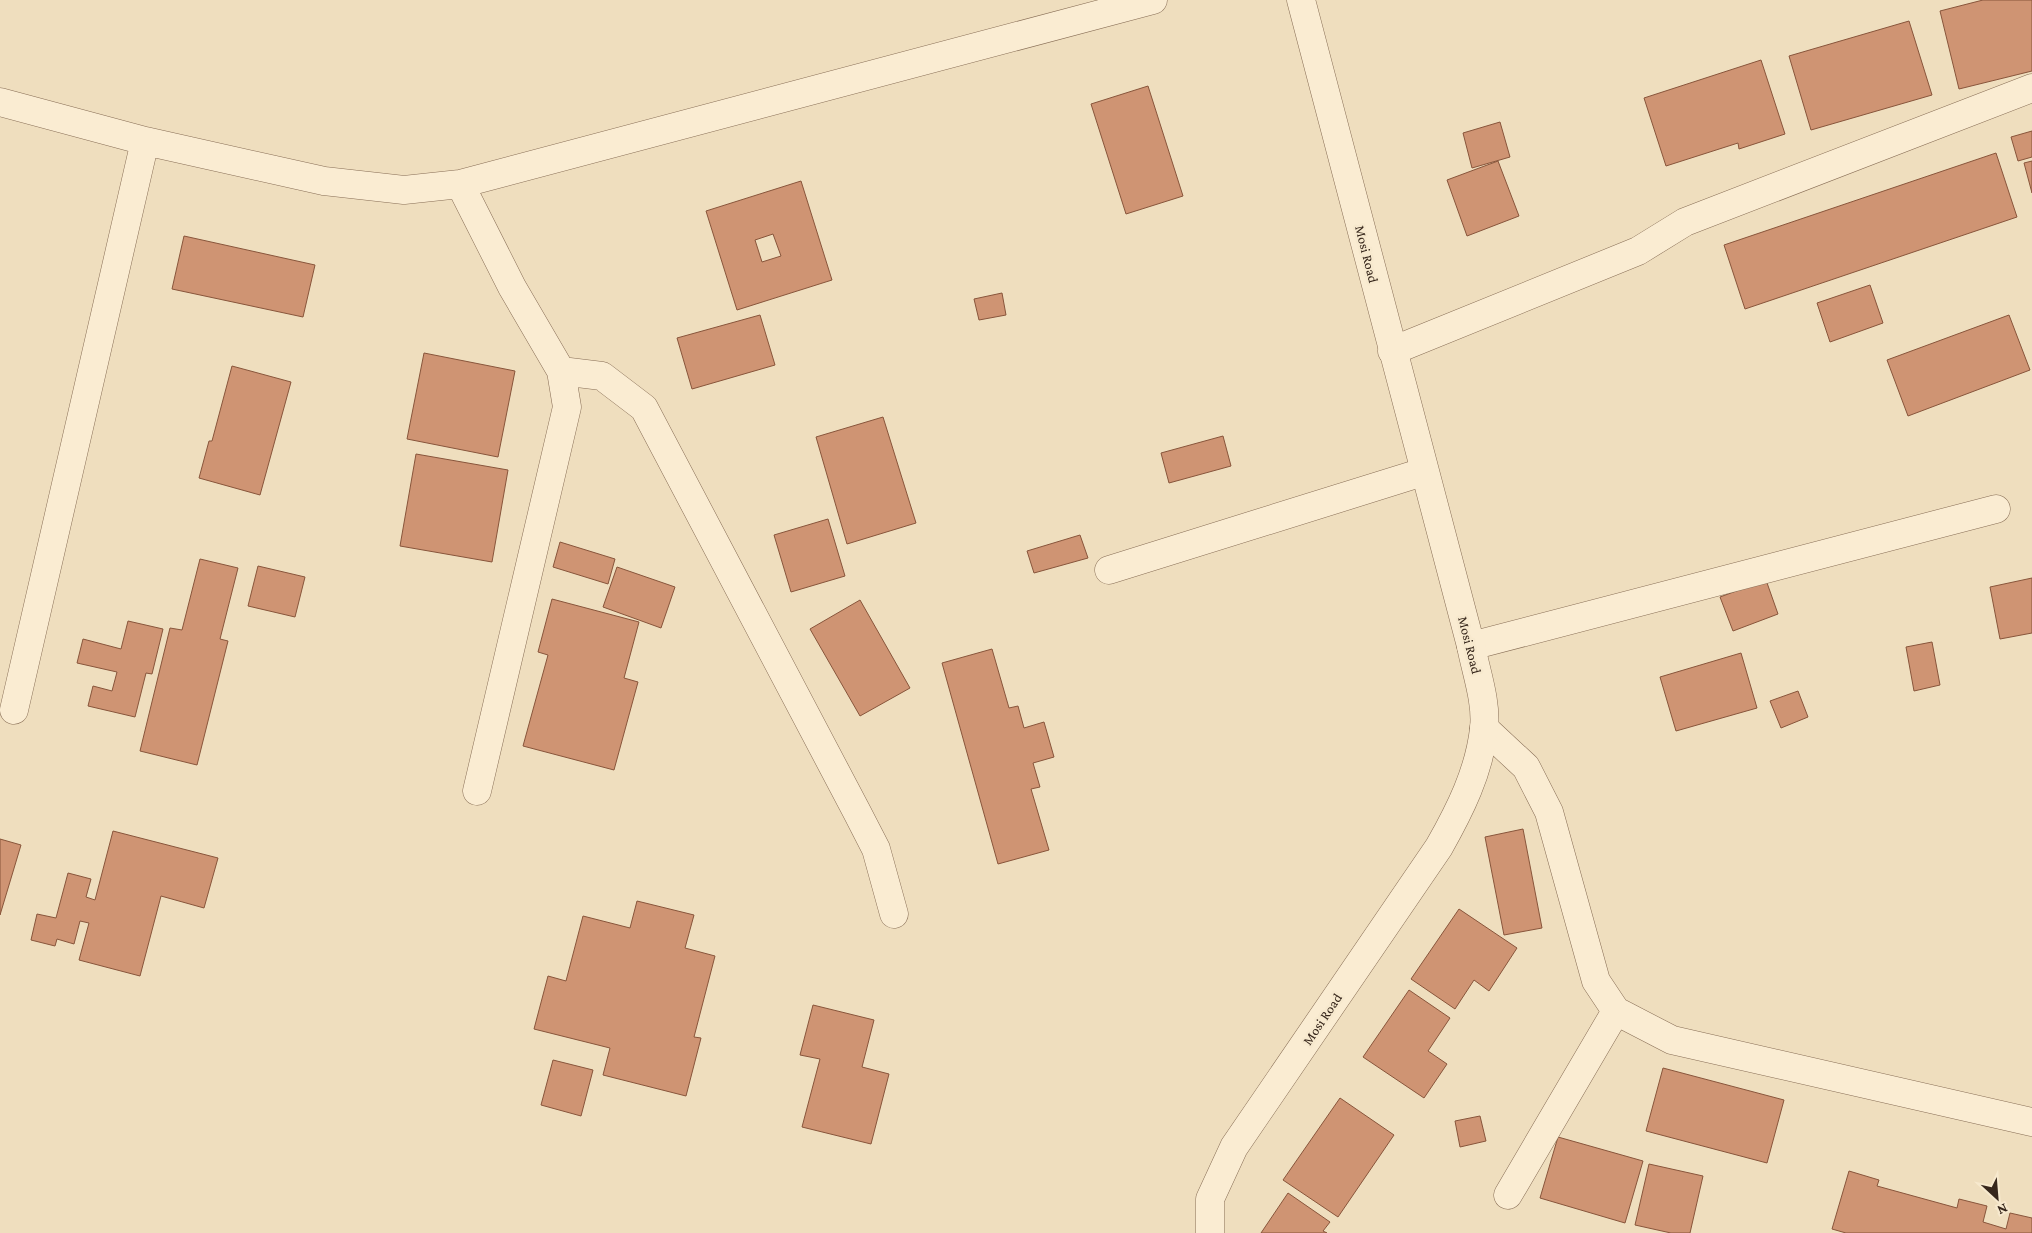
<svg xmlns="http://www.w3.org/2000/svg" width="2032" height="1233" font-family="'Crimson Pro',serif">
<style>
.building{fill:#cf9473;stroke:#88553b;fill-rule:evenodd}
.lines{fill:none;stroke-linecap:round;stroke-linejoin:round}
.minor-casing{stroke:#886e56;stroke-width:29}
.tertiary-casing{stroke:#886e56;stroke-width:29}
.minor{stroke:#faecd2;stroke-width:28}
.tertiary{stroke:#faecd2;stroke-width:28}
.labels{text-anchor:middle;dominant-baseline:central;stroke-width:5;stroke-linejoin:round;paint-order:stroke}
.street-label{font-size:14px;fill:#37271c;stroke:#f7e9ce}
</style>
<rect width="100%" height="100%" fill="#efdebe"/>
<path class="building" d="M1983,0H2032V71L1959,89L1940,11Z
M1909,21L1932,95L1811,130L1789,56Z
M1761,60L1785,134L1739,149L1738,143L1666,166L1644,98Z
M1148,86L1183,196L1126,214L1091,104Z
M1500,122L1510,157L1472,168L1463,133Z
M2032,131V157L2018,161L2011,137Z
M1996,153L2017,217L1745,309L1724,245Z
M1498,161L1519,216L1467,236L1447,180Z
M2032,161V193L2024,163Z
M801,181L832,280L737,310L706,211ZM773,234L781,256L762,262L755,240Z
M184,236L315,265L303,317L172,289Z
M1870,285L1883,323L1830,342L1817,303Z
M1002,293L1006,315L979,320L974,299Z
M760,315L775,365L692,389L677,338Z
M2009,315L2030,370L1908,416L1887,360Z
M424,353L515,371L498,457L407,439Z
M232,366L291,382L260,495L199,478L209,441H212Z
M883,417L916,523L847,544L816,437Z
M1223,436L1231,466L1169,483L1161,453Z
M416,454L508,470L492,562L400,546Z
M828,519L845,576L791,592L774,535Z
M1080,535L1088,558L1034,573L1027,551Z
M560,542L615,559L608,584L553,567Z
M200,559L238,568L220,639L228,641L197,765L140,751L170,628L182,630Z
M258,566L305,577L295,617L248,606Z
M617,567L675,587L661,628L603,607Z
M2032,578V633L2000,639L1990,587Z
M1766,580L1778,614L1733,631L1720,597Z
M552,599L639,622L624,678L638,682L614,770L523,746L548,655L538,652Z
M860,600L910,688L860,716L810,629Z
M128,621L163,629L152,674L146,673L135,717L88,706L93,686L112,691L117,672L77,663L83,639L121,649Z
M1932,642L1940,685L1914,691L1906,647Z
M992,649L1009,708L1018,706L1024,728L1044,722L1054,757L1033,763L1040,787L1031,789L1049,850L998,864L942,663Z
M1741,653L1757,708L1676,731L1660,677Z
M1798,691L1808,717L1781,728L1770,701Z
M1523,829L1542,928L1504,935L1485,837Z
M113,831L218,858L204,908L161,896L140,976L79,960L89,923L80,921L74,944L57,939L55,946L31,940L37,914L56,918L68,873L91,879L86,897L95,900Z
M0,839L21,845L0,915Z
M637,901L694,915L685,948L715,956L694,1037L701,1038L686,1096L603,1075L610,1048L534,1029L548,976L566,981L583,916L630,928Z
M1459,909L1517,948L1489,991L1474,980L1455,1009L1411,979Z
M1409,990L1450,1018L1428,1051L1447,1064L1424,1098L1363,1057Z
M813,1005L874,1020L862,1067L889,1074L871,1144L802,1127L820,1059L800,1055Z
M553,1060L593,1070L581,1116L541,1105Z
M1663,1068L1784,1100L1767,1163L1646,1131Z
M1340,1098L1394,1135L1338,1217L1283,1180Z
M1480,1116L1486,1141L1460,1147L1455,1121Z
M1558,1137L1643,1161L1625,1223L1540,1198Z
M1649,1164L1703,1176L1690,1233H1671L1635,1225Z
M1849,1171L1879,1180L1877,1186L1957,1208L1959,1199L1987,1206L1983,1222L2006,1229L2010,1213L2032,1218V1233H1846L1832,1229Z
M1288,1193L1330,1222L1323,1231L1327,1233H1261Z"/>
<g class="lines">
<g class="minor-casing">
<path id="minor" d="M0,102L145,141L324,181L404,190L460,184L1153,0
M460,184L512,287L561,371L567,407L477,791
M1392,351L1638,251L1685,222L2032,88
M561,371L602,376L644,408L858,814L876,849L894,914
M1109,570L1423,472
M1471,646L1996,509
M14,710L145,141
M1484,728L1526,767L1549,812L1596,981L1616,1011L1672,1040L2032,1122
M1508,1195L1616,1011"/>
</g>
<g class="tertiary-casing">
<path id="tertiary" d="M1210,1233V1199L1234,1147L1439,847C1460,810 1479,772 1484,729C1487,702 1476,672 1471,646L1301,0"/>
</g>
<use href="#minor" class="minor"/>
<use href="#tertiary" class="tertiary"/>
</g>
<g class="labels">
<g class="street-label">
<text transform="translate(1367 254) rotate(76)">Mosi Road</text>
<text transform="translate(1470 645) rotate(76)">Mosi Road</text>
<text transform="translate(1322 1019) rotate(-56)">Mosi Road</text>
</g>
</g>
<g transform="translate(1997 1198) rotate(154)" stroke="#f7e9ce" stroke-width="4" paint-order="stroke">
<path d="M0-4L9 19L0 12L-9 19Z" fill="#37271c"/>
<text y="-8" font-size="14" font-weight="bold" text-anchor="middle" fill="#37271c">N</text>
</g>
</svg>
